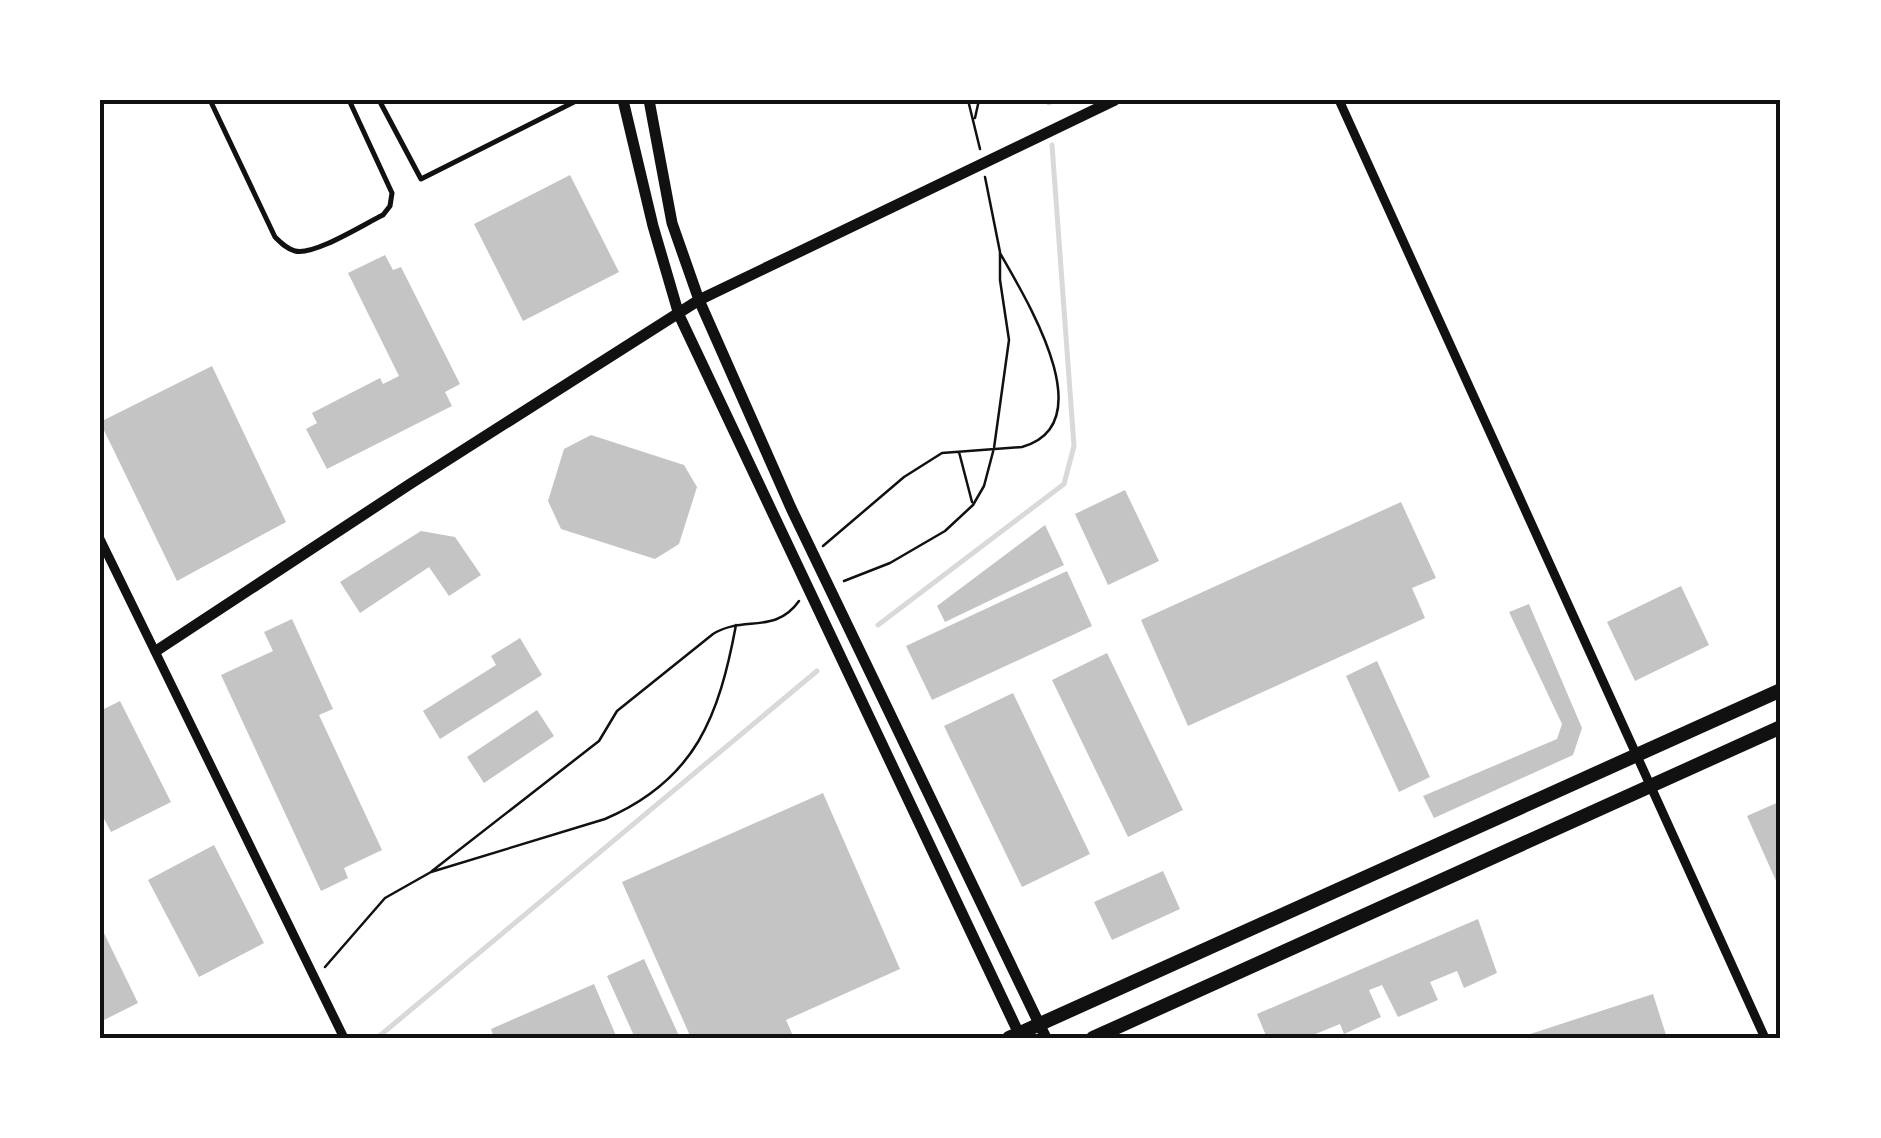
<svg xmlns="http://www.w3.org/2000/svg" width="1881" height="1138" font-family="'DM Sans',sans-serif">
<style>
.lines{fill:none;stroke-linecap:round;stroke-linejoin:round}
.stream{stroke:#d9d9d9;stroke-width:5}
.building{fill:#c4c4c4}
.path{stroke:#111;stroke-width:2.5}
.service{stroke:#111;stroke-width:5}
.minor{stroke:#111;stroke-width:9}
.tertiary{stroke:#111;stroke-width:11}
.secondary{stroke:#111;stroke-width:14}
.neatline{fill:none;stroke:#111;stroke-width:4}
</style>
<rect width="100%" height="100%" fill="#fff"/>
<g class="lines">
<path class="stream" d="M1049,100V103
M878,625L1064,484L1074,446L1052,145
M377,1038L817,671"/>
</g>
<path class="building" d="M570,175L619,272L523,321L474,224Z
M385,255L393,270L401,267L460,384L445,392L452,406L327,469L306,429L317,423L312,413L380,378L383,384L399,376L348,273Z
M212,366L286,522L177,581L100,422Z
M591,435L684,465L697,487L679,544L655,559L561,529L548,501L564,449Z
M1125,490L1159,561L1108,585L1075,514Z
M1401,502L1436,578L1412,588L1425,618L1188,726L1141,620Z
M1045,525L1064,565L945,622L937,606Z
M421,531L455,537L481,575L449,596L429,567L360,613L340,582Z
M1067,571L1092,626L932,700L906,646Z
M1681,586L1709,645L1635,681L1607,622Z
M1529,604L1582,728L1573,755L1434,818L1423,796L1557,739L1562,724L1509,612Z
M292,619L333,709L319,715L382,850L344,868L348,878L321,891L221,675L273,651L264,632Z
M520,638L542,675L440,739L423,711L496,665L491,656Z
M1107,653L1183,810L1128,837L1052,680Z
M1377,661L1430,777L1399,792L1346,676Z
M1013,693L1090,854L1022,887L944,726Z
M120,701L171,802L111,832L100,811V711Z
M537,710L554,736L484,783L467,757Z
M823,793L900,969L786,1020L794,1038H691L622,882Z
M1781,801V892L1747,816Z
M214,845L264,943L199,977L148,880Z
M1163,871L1180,909L1112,940L1094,902Z
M1478,919L1497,973L1464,988L1457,971L1430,982L1438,1000L1398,1017L1382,985L1369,990L1381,1017L1344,1034L1340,1024L1313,1035L1314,1038H1267L1257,1014Z
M100,925L138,1003L100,1022Z
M644,959L680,1038H635L607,976Z
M594,984L617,1038H494L491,1029Z
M1653,994L1667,1038H1521V1037Z"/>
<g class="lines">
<path class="path" d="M968,100L980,149
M975,118L979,100
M959,452L972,502
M823,546L904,477L942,453L1022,447C1105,424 1024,296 1000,253
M844,581L890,563L945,531L973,505L984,486L994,448L1009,340L1000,280V252L985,177
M432,871L599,741L617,711L713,634C743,615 775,635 799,601
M325,967L385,898L431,872L605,819C696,780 719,716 736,625
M320,1038L331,1036"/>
<path class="service" d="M210,100L275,237C281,243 287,249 295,251C314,256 364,224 383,215L390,206L392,193L349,100
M379,100L421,179L578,100"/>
<path class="minor" d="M1339,100L1765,1038
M100,539L344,1038"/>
<path class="tertiary" d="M623,100L653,226L679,315L1021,1038
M649,100L672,223L699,300L791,508L1046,1038
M156,651L410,484L699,300L1115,100"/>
<path class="secondary" d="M1009,1038L1781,690
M1093,1038L1781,727"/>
</g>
<rect width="1881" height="1138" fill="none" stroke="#ffffff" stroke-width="205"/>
<rect x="102" y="102" width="1676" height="934" class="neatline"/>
</svg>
